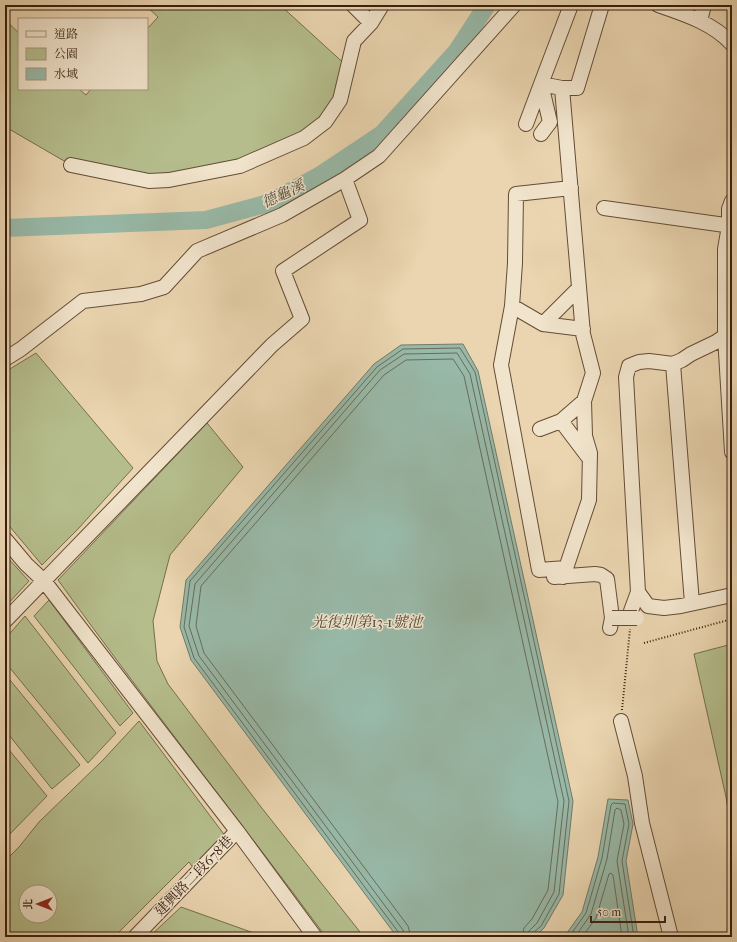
<svg xmlns="http://www.w3.org/2000/svg" width="737" height="942" font-family="'IM FELL French Canon','Noto Serif TC',serif">
<style>
.green{fill:#b5bd8c;stroke:#766e4d;fill-rule:evenodd}
.water{fill:#98b9a8;stroke:#717b6a}
.lines{fill:none;stroke-linecap:round;stroke-linejoin:round}
.shore{stroke:#686c5b;stroke-width:1}
.river{stroke:#98b9a8;stroke-width:18}
.minor-casing{stroke:#644c36;stroke-width:16}
.path{stroke:#371e0e;stroke-width:2;stroke-dasharray:1 2;stroke-linecap:butt}
.minor{stroke:#f1e4cc;stroke-width:14}
.minor-bridge-casing{stroke:#644c36;stroke-width:16;stroke-linecap:butt}
.minor-bridge{stroke:#f1e4cc;stroke-width:14}
.labels{text-anchor:middle;dominant-baseline:central;stroke-width:3;stroke-linejoin:round;paint-order:stroke}
.street-label{font-size:14px;fill:#371e0e;stroke:#f1e4cc}
.water-label{font-size:15px;font-style:italic;fill:#544c3c;stroke:#f1e4cc}
</style>
<rect width="100%" height="100%" fill="#ead5b0"/>
<filter id="stains"><feTurbulence type="fractalNoise" baseFrequency=".005" numOctaves="4"/><feColorMatrix values="0 0 0 0 .2 0 0 0 0 .09 0 0 0 0 .02 0 0 0 .5 -.17"/></filter>
<radialGradient id="worn" r=".72"><stop offset=".6" stop-color="#630" stop-opacity="0"/><stop offset="1" stop-color="#630" stop-opacity=".3"/></radialGradient>
<path class="green" d="M145,5H280L348,67L325,122L240,166L177,178L71,165L9,129L5,137V20L19,33V89H79L86,95L91,89H147V29L158,17Z
M36,353L133,468L78,529L42,565L5,521V372Z
M207,423L243,467L170,555L153,621L157,661L168,684L261,807L364,937H326C238,818 145,701 58,580Z
M5,555L29,581L5,607Z
M49,600L133,713L120,726L34,616Z
M25,616L116,733L88,763L5,662V639Z
M732,644V834L726,797L694,654Z
M5,674L80,765L52,789L5,730Z
M139,721L229,841L198,875L189,862L114,937H5V861L19,847L39,822L103,760ZM26,892H50V916H26Z
M5,745L47,796L9,835L5,830Z
M181,907L265,937H149Z"/>
<path class="water" d="M463,344L478,371L573,801L563,895L544,928L535,937H397L191,660L180,627L186,580L374,364L401,345Z
M608,799L628,800L633,824L626,861L638,937H564L582,912L598,857Z"/>
<g class="lines">
<path class="shore" d="M400,937L399,933L194,658L184,627L190,581L377,367L403,349L460,348L475,372L569,801L559,894L541,926L533,933V937
M405,937L403,930L199,656L189,626L195,584L380,370L404,354L457,353L470,374L564,801L554,892L537,923L529,931L528,937
M411,937L408,926L204,653L196,626L201,586L384,375L406,360L453,359L464,376L558,802L548,890L532,919L524,928L522,937
M569,937L586,913L602,858L611,805L613,803L625,804L629,824L622,861L634,937
M575,937L591,914L607,859L615,810L617,808L621,810L624,824L617,861L629,937
M582,937L596,918L609,874L611,873L613,875L622,937"/>
<path class="river" d="M5,228L206,220L269,203L319,176L382,134L457,51L487,5"/>
<g class="minor-casing">
<path id="minor" d="M353,5L371,23
M658,5C684,14 713,23 732,44
M700,21L704,5
M526,124L541,84L562,88
M541,134L550,122L541,84L571,5
M71,165L149,181L169,180L240,166L304,138L325,122L340,100L354,41L371,23L382,5
M732,201L729,209V226L725,249V336L732,452
M604,208L732,226
M512,306L543,324L579,288
M543,324L583,329
M5,359L21,349L83,301L141,294L164,287L197,251L282,215L345,179L379,156L514,5
M673,364L692,603
M561,421L589,458
M540,429L561,421L584,401
M5,539L26,564L44,581L237,831L315,937
M566,568L539,570L501,365L512,306L515,263L516,194L571,188
M554,577L595,574L601,575L607,579L612,618L610,628
M563,577L589,500L590,453L585,436L584,401L593,373L583,334L562,88H577L602,5
M638,592L648,606L664,608L681,606L732,595
M631,611L638,592L626,377L629,366L639,362L649,361L673,364L682,360L691,354L716,342L725,336
M5,621L272,345L302,319L283,271L360,220L345,179
M621,721L635,776L642,823L671,937
M135,937L237,831"/>
</g>
<path class="path" d="M644,643L732,619
M622,710L630,629"/>
<use href="#minor" class="minor"/>
<g class="minor-bridge-casing">
<path id="minor-bridge" d="M612,618H637"/>
</g>
<use href="#minor-bridge" class="minor-bridge"/>
</g>
<g class="labels">
<g class="street-label">
<text transform="translate(194 876) rotate(-46)">建興路二段678巷</text>
</g>
<g class="water-label">
<text transform="translate(283 194) rotate(-25)">德龜溪</text>
<text x="367" y="622">光復圳第13-1號池</text>
</g>
</g>
<rect width="737" height="942" fill="none" stroke="#ead5b0" stroke-width="20"/>
<rect x="6" y="6" width="725" height="930" fill="none" stroke="#371e0e" stroke-width="2"/>
<rect x="10" y="10" width="717" height="922" fill="none" stroke="#371e0e"/>
<rect x="18" y="18" width="130" height="72" fill="#f1e4cc" stroke="#a79580"/>
<rect x="26" y="31" width="20" height="6" fill="#f1e4cc" stroke="#a79580"/>
<text x="54" y="38" font-size="12" fill="#371e0e">道路</text>
<rect x="26" y="48" width="20" height="12" fill="#b5bd8c" stroke="#a79580"/>
<text x="54" y="58" font-size="12" fill="#371e0e">公園</text>
<rect x="26" y="68" width="20" height="12" fill="#98b9a8" stroke="#a79580"/>
<text x="54" y="78" font-size="12" fill="#371e0e">水域</text>
<g transform="translate(38 904) rotate(270)"><circle r="19" fill="#f1e4cc" stroke="#a79580"/>
<path d="M0-3L7 15L0 10L-7 15Z" fill="#8f2418"/>
<text y="-6" font-size="11" font-weight="bold" text-anchor="middle" fill="#371e0e">北</text>
</g>
<path d="M591 916v6h74v-6" fill="none" stroke="#371e0e" stroke-width="2"/>
<text x="597" y="916" font-size="12" fill="#371e0e" stroke="#f1e4cc" stroke-width="3" paint-order="stroke">50 m</text>
<rect width="100%" height="100%" filter="url(#stains)"/>
<rect width="100%" height="100%" fill="url(#worn)"/>
</svg>
